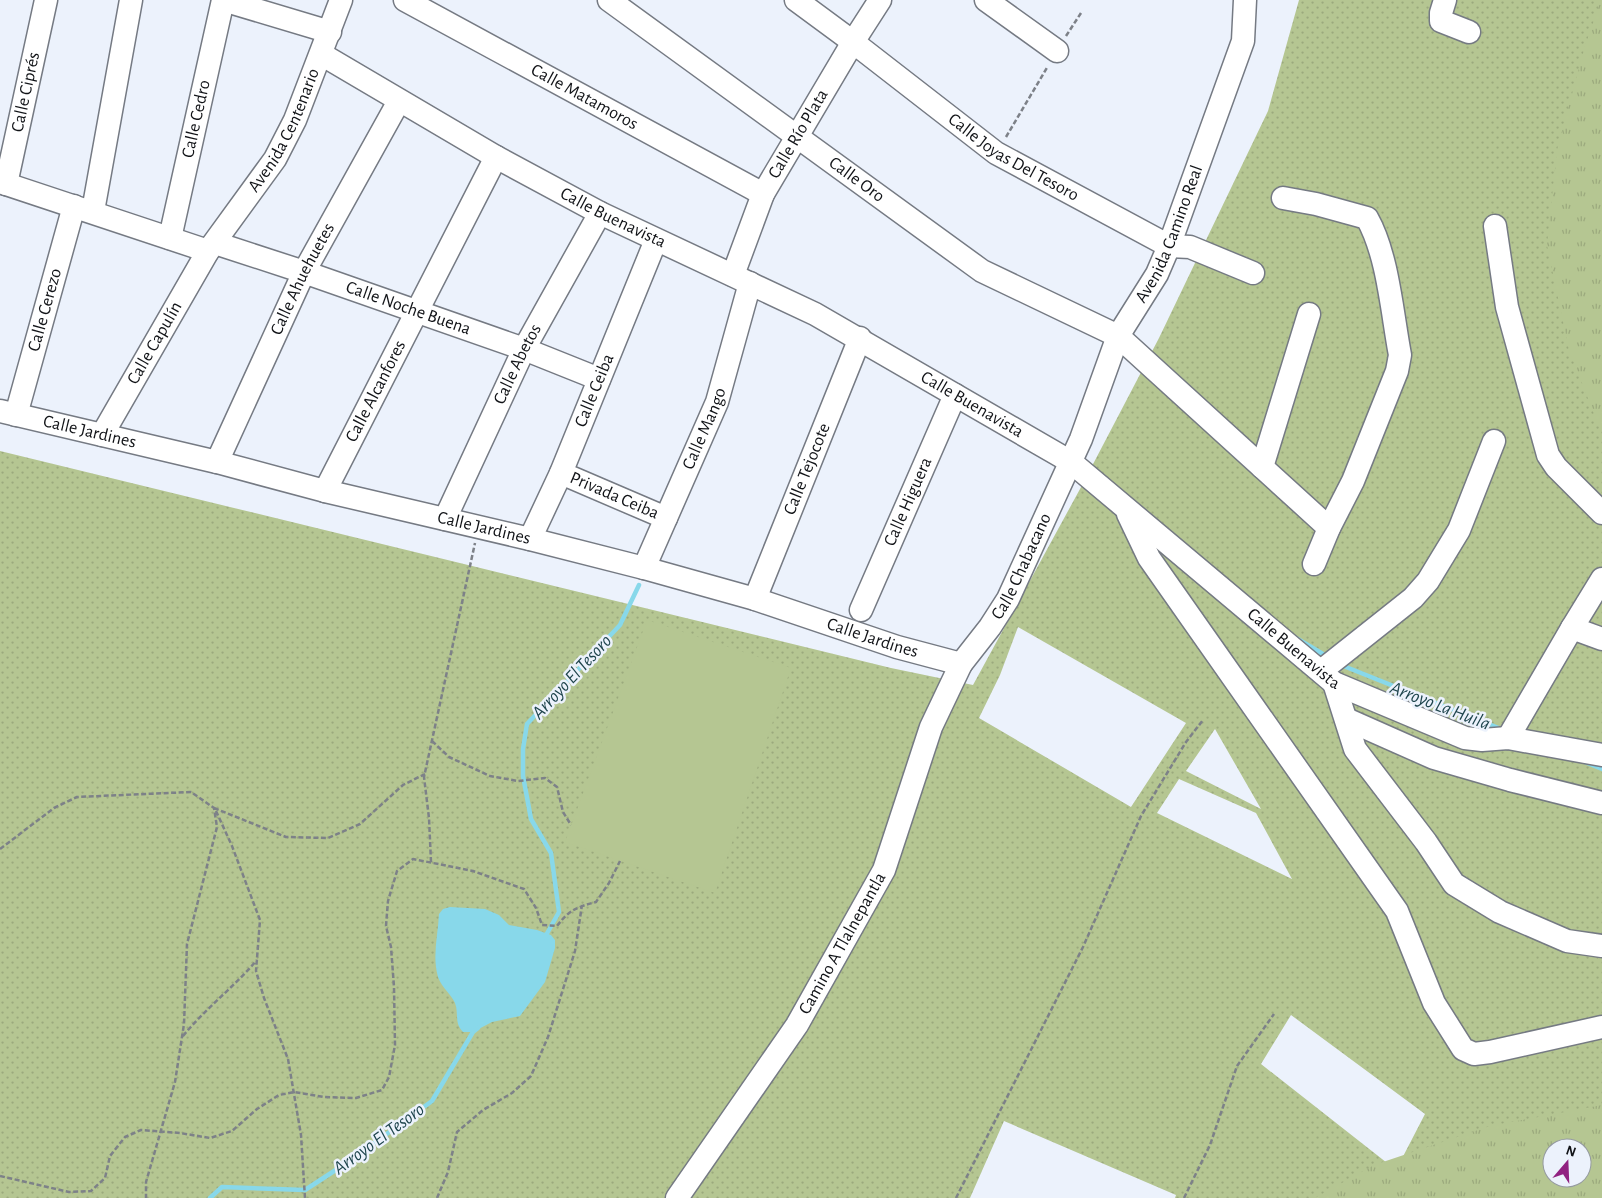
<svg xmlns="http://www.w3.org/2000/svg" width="1602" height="1198" font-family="'Alegreya Sans',sans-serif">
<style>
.grass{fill:url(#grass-dots);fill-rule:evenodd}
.park{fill:url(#park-tufts);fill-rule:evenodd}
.garden{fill:#b5c692}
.water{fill:#88d8ea}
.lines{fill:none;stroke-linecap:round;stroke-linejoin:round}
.stream{stroke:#88d8ea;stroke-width:4.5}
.minor-casing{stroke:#757a83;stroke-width:25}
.path{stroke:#7d8188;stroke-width:2.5;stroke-dasharray:5 2.5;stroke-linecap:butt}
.minor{stroke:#fff;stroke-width:22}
.labels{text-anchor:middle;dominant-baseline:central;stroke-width:5;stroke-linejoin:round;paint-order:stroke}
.street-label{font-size:18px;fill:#111317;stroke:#ecf2fc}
.water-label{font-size:19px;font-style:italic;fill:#1f454d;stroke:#ecf2fc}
</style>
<defs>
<pattern id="grass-dots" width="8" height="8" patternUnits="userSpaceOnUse" patternTransform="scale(1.25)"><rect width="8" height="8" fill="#b5c692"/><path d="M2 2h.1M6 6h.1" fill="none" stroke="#9ba97d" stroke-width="1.8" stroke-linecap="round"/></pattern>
<pattern id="park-tufts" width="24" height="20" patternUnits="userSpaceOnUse" patternTransform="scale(1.25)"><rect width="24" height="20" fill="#b5c692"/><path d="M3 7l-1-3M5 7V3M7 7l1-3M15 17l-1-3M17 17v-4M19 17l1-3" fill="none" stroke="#9ba97d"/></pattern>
</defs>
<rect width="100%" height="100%" fill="#ecf2fc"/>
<path class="grass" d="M1299,0H1602V1198H1175L1176,1195L1004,1121L970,1198H0V451L891,668L973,685L1080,489L1159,338L1268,111ZM1018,627L1186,723L1131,807L979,718L1000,675ZM1215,729L1261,809L1186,771ZM1179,779L1256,813L1292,879L1157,813ZM1291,1015L1425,1114L1396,1170L1261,1064ZM1552,1148H1582V1178H1552Z"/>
<path class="park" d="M1601,0H1602V428L1598,424L1569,350L1547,245L1557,150L1585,46Z
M1602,1105V1198H1315L1374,1165L1490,1126ZM1552,1148H1582V1178H1552Z"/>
<path class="garden" d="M647,620L791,668L715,893L565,842Z"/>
<path class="water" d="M450,907L485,909L499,915L509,925L537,930L551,935L555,940V948L545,982L520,1016L492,1022L473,1032H463C454,1023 459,1014 455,1003C451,994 442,988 438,977C432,956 438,935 439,914L443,909Z"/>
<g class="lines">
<path class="stream" d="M1296,638L1328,657
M1341,665L1501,729
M1585,762L1602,769
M545,937L559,912L551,853L531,819L523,776V749L527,724L620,625L639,585
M210,1198L222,1187L305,1190L348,1162L432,1101L473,1032L478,1028"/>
<g class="minor-casing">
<g id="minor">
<path d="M223,0L330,32"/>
<path id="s1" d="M405,0L763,194"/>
<path id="s2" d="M609,0L982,271L1118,336L1329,528"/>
<path id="s3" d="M796,0L853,42L996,153L1169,246L1190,247L1253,273"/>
<path d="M986,0L1057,51"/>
<path d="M1445,0L1441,13V21L1469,32"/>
<path id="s4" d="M321,54L496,157L600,213L815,314L1071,462L1334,683L1465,738L1482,740L1508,738L1602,755"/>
<path d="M0,182L208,251"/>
<path id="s5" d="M6,184L46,0"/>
<path d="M1283,198L1316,204L1367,218C1388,255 1392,313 1400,355L1397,371L1353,481L1329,528L1314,564"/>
<path d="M93,211L131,0"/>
<path d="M1495,226L1507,307L1548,455L1556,467L1602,513"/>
<path id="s6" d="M170,238L223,0"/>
<path id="s7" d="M215,243L304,272L524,349L599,379"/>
<path id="s8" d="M733,275L763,194L853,42L880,0"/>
<path id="s9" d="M0,411L217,462L325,491L530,539L644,568L755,599L897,647L961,664"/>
<path id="s10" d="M16,415L74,206"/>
<path id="s11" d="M102,435L208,251L275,159L295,120L341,0"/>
<path id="s12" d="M217,462L304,272L399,101"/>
<path d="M1262,467L1309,314"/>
<path id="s13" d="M561,473L666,518"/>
<path id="s14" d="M325,491L496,157"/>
<path d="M1128,514L1149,558L1397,911L1434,1003L1463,1049L1474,1054L1490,1052L1602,1027"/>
<path id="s15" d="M445,519L524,349L600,213"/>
<path id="s16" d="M530,539L561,473L656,240"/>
<path id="s17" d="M644,568L717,402L750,283"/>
<path id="s18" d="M755,599L860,338"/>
<path id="s19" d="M861,610L955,395"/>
<path d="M1572,628L1602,639"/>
<path d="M1321,671L1413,598L1428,581L1459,530L1494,441"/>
<path d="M1334,683L1355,749L1426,842L1454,884L1500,912L1567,941L1602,946"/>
<path d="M1346,719L1434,758L1510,780L1602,803"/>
<path d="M1508,738L1572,628L1602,579"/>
<path id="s20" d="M677,1198L797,1025L884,870L931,727L961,664L990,627L1008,599L1081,439L1118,336L1157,274L1169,246L1243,41L1245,0"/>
</g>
</g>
<path class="path" d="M1066,36L1081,13
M1006,137L1048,66
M432,741L449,757L490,776L518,781L545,778L557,787L563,812L571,825
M214,808L286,837L328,838L360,824L403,785L425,774
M216,811L232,846L260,920L256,971L264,998L288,1059L301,1135L305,1198
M0,849L54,808L77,797L191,792L214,808L217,827L187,944L184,1024L175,1082L146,1182V1198
M431,862L429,818L424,777L475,543
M183,1036C205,1009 234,987 257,960
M0,1176L69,1192L91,1191L105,1178L110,1156L125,1137L141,1130L180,1133L210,1138L232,1131L257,1109L279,1095L294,1092L324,1097L356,1098L382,1090L389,1077L395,1045L394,987L391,947L386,926L388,901L397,871L413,859L473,871L524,889L536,908L542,925L557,926C569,910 577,907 596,902L609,883L620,861
M437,1198L448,1172L457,1132L483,1110L512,1093L531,1076L548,1037L575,951L582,905
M956,1198L1083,947L1141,816L1186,742L1203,720
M1184,1198L1210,1145L1237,1066L1274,1014"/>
<use href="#minor" class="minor"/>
</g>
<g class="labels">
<g class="street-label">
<text stroke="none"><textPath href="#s5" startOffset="94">Calle Ciprés</textPath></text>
<text stroke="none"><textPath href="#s1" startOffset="204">Calle Matamoros</textPath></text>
<text stroke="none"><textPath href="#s6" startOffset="122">Calle Cedro</textPath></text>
<text stroke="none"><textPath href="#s11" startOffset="356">Avenida Centenario</textPath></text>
<text stroke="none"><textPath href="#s8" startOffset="156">Calle Río Plata</textPath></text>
<text stroke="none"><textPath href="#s3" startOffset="269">Calle Joyas Del Tesoro</textPath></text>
<text stroke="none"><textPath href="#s2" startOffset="306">Calle Oro</textPath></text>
<text stroke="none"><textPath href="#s4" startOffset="335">Calle Buenavista</textPath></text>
<text stroke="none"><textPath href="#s20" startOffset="1089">Avenida Camino Real</textPath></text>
<text stroke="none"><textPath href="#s12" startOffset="202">Calle Ahuehuetes</textPath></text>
<text stroke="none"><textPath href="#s7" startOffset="204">Calle Noche Buena</textPath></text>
<text stroke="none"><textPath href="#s10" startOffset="109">Calle Cerezo</textPath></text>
<text stroke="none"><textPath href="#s11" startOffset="106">Calle Capulín</textPath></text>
<text stroke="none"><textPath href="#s15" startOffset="171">Calle Abetos</textPath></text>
<text stroke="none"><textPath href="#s16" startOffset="162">Calle Ceiba</textPath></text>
<text stroke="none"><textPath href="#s14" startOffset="112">Calle Alcanfores</textPath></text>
<text stroke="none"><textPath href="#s4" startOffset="740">Calle Buenavista</textPath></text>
<text stroke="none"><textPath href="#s17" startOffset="152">Calle Mango</textPath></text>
<text stroke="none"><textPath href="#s9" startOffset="92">Calle Jardines</textPath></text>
<text stroke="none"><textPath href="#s18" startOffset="140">Calle Tejocote</textPath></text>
<text stroke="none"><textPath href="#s13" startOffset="58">Privada Ceiba</textPath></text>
<text stroke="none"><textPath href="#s19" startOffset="118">Calle Higuera</textPath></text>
<text stroke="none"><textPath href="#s9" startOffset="498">Calle Jardines</textPath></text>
<text stroke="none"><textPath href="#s20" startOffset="724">Calle Chabacano</textPath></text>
<text stroke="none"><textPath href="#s9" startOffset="902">Calle Jardines</textPath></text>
<text stroke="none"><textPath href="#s4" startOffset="1145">Calle Buenavista</textPath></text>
<text stroke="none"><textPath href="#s20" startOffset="304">Camino A Tlalnepantla</textPath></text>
</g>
<g class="water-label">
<text transform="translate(572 677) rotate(-47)">Arroyo El Tesoro</text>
<text transform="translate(1440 706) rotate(21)">Arroyo La Huila</text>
<text transform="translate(379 1139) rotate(-36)">Arroyo El Tesoro</text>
</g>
</g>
<g transform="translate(1567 1163) rotate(19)"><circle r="24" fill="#ecf2fc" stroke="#9499a0"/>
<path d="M0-4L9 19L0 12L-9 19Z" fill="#912181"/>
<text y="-8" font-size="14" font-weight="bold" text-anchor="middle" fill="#111317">N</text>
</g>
</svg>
